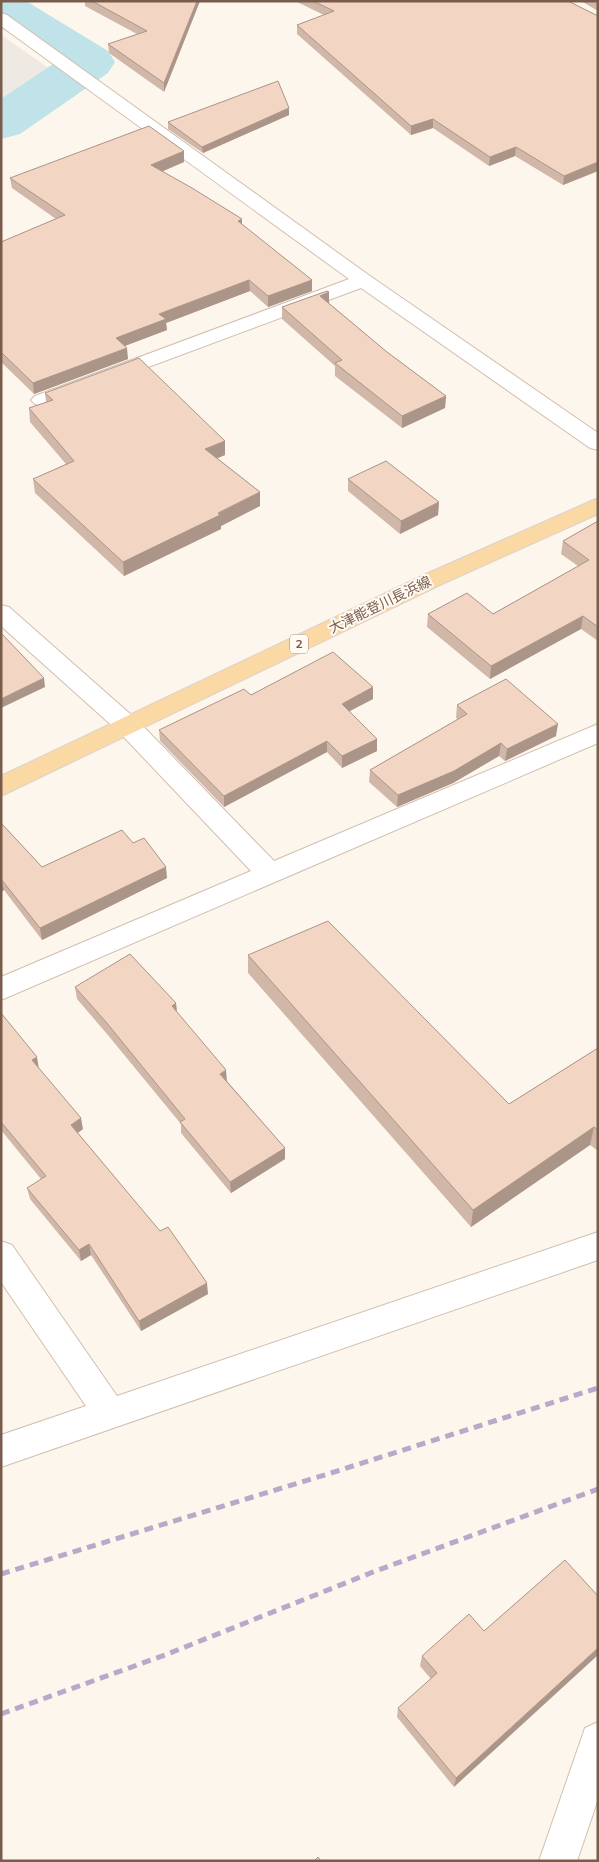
<svg xmlns="http://www.w3.org/2000/svg" width="599" height="1862" font-family="'Nunito Sans','Noto Sans JP',sans-serif">
<style>
.industrial{fill:#efe9e4}
.lines{fill:none;stroke-linecap:round;stroke-linejoin:round}
.river{fill:#bfe3e8;fill-rule:evenodd}
.street-casing{stroke:#d1beb0;stroke-width:2}
.primary-casing{stroke:#dad1cd;stroke-width:2}
.street{fill:#fff;fill-rule:evenodd}
.primary{fill:#fbd9a5;fill-rule:evenodd}
.rail{stroke:#b9a8c9;stroke-width:5;stroke-dasharray:9 6;stroke-linecap:butt}
.wall{fill:#d1b7a8}
.shaded-wall{fill:#aa9588}
.building{fill:#f3d5c3;stroke:#aa9588}
.labels{text-anchor:middle;dominant-baseline:central;stroke-width:4;stroke-linejoin:round;paint-order:stroke}
.shield{fill:#fffaf3;stroke:#a28b7f;stroke-width:1}
.shield-label{font-size:12px;font-weight:bold;fill:#7a5c4d}
.street-label{font-size:14px;fill:#7a5c4d;stroke:#fffaf3}
</style>
<rect width="100%" height="100%" fill="#fdf6ec"/>
<path class="industrial" d="M1,35L57,74L1,115Z"/>
<g class="lines">
<path class="river" d="M1,1H26L108,51L115,62L108,73L20,134L1,139V99L56,62L1,28Z"/>
<g class="street-casing">
<path id="street" d="M1,13L7,15L370,276L598,433V450L590,448L361,288L49,404L42,406L35,404L31,400L35,396L349,279L1,26Z
M1,605L9,607L137,720L274,861L598,724V743L1,1000V977L251,871L119,732L1,626Z
M598,1232V1260L1,1467V1435L86,1406L1,1282V1241L12,1245L117,1396Z
M598,1722V1799L577,1861H539L585,1728Z"/>
</g>
<g class="primary-casing">
<path id="primary" d="M598,498V514L442,584L1,796V776L426,574Z"/>
</g>
<use href="#street" class="street"/>
<use href="#primary" class="primary"/>
<path class="rail" d="M1,1574L331,1473L598,1388
M1,1714L165,1655L373,1572L598,1489"/>
</g>
<path class="wall" d="M85,1H200L164,92L109,53L108,44L137,34L85,6Z
M295,1H568L598,16V171L563,185L515,156L489,166L433,128L411,135L297,34V25L324,15Z
M581,1H598V11Z
M289,108V115L203,153L168,129V122Z
M184,151V162L162,171L242,219V225L312,280V291L268,307L250,291L166,323L167,330L124,346L128,359L34,394L1,362V242L56,219L12,188L10,178Z
M329,292V303L387,352L446,396L445,408L402,428L335,376V366L282,319V307Z
M45,393L225,455L217,458L260,492V506L221,526V529L124,576L35,493L33,479L66,464L30,422L29,408L46,402Z
M348,479L439,502L438,515L400,534L348,491Z
M598,521V641L581,629L490,679L427,627L428,614H493L578,566L561,554L563,541Z
M373,687V699L350,711L377,751L342,768L327,752L224,807L160,741L159,730L251,695Z
M457,705L556,736L505,761L499,756L453,783L397,807L369,782L370,770L458,719L456,718Z
M1,823L42,867L133,843L167,878L42,940L4,890L1,892Z
M248,955L509,1104L598,1048V1151L590,1145L471,1227L248,973Z
M75,987L176,1003L177,1013L227,1081L285,1148V1159L231,1193L181,1133V1124L107,1034L77,999Z
M1,1013L39,1068L83,1129L78,1133L208,1294L141,1331L91,1255L81,1261L30,1199L27,1188L41,1179L1,1130Z
M565,1560L454,1787L397,1717L398,1708L431,1679L420,1666L422,1656L484,1631Z"/>
<path class="shaded-wall" d="M197,1H200L164,92V83Z
M289,108V115L203,153L202,147Z
M433,119V128L411,135V126Z
M516,147L515,156L489,166L490,157Z
M184,151V162L152,176L151,165Z
M598,162V171L563,185L564,176Z
M242,219V230L238,221Z
M249,280L250,291L166,323L167,330L117,349L116,338L159,314Z
M312,280V291L268,307V296Z
M329,292V305L320,296Z
M127,348L128,359L34,394L33,383Z
M446,396L445,408L402,428V416Z
M225,441V455L206,463L205,449Z
M260,492V506L221,526V529L124,576L123,562Z
M439,502L438,515L400,534L401,521Z
M583,616L581,629L490,679L491,666Z
M44,678L45,687L1,708V699Z
M373,687V699L342,715V704Z
M558,724L556,736L505,761L507,749Z
M377,739V751L342,768V756Z
M327,741V752L224,807V796Z
M501,743L499,756L453,783L397,807L398,795Z
M166,867L167,878L42,940L40,928Z
M1,879L4,890L1,892Z
M176,1003L177,1015L172,1006Z
M37,1057L39,1069L32,1060Z
M226,1070L227,1082L220,1074Z
M81,1118L83,1129L73,1136L71,1125Z
M594,1127L590,1145L471,1227L473,1210Z
M285,1148V1159L231,1193L230,1182Z
M89,1244L91,1255L81,1261L79,1250Z
M207,1283L208,1294L141,1331L139,1321Z
M598,1648V1655L454,1787L456,1778Z"/>
<path class="building" d="M92,1H197L164,83L108,44L147,31Z
M313,1H568L598,16V162L564,176L516,147L490,157L433,119L411,126L297,25L334,11Z
M278,81L289,108L202,147L168,122Z
M149,126L184,151L151,165L192,188L242,219L238,221L312,280L268,296L249,280L159,314L166,319L116,338L127,348L33,383L1,352V242L65,215L10,178Z
M327,291L329,292L320,296L387,352L446,396L402,416L335,363L342,360L282,307Z
M139,358L225,441L205,449L260,492L218,513L220,515L123,562L33,479L74,461L29,408L53,400L45,393Z
M386,461L439,502L401,521L348,479Z
M598,521V627L583,616L491,666L428,614L467,593L493,614L589,560L563,541Z
M1,633L44,678L1,699Z
M333,652L373,687L342,704L377,739L342,756L327,741L224,796L159,730L244,689L251,695Z
M506,679L558,724L507,749L501,743L454,771L398,795L370,770L467,714L457,705Z
M1,823L42,867L122,830L133,843L144,838L166,867L40,928L1,879Z
M328,921L509,1104L598,1048V1130L594,1127L473,1210L248,955Z
M130,954L176,1003L172,1006L226,1070L220,1074L285,1148L230,1182L180,1122L185,1119L106,1022L75,987Z
M1,1013L37,1057L32,1060L81,1118L71,1125L160,1231L168,1227L207,1283L139,1321L89,1244L79,1250L27,1188L46,1176L1,1122Z
M565,1560L598,1596V1648L456,1778L398,1708L437,1673L422,1656L469,1614L484,1631Z
M318,1857L321,1861H314Z"/>
<g class="labels">
<rect class="shield" x="290" y="634.5" width="18" height="19" rx="4"/>
<g class="shield-label">
<text x="299" y="644">2</text>
</g>
<g class="street-label">
<text transform="translate(380 605) rotate(-26)">大津能登川長浜線</text>
</g>
</g>
<rect width="599" height="1862" fill="none" stroke="#7a5c4d" stroke-width="5"/>
</svg>
